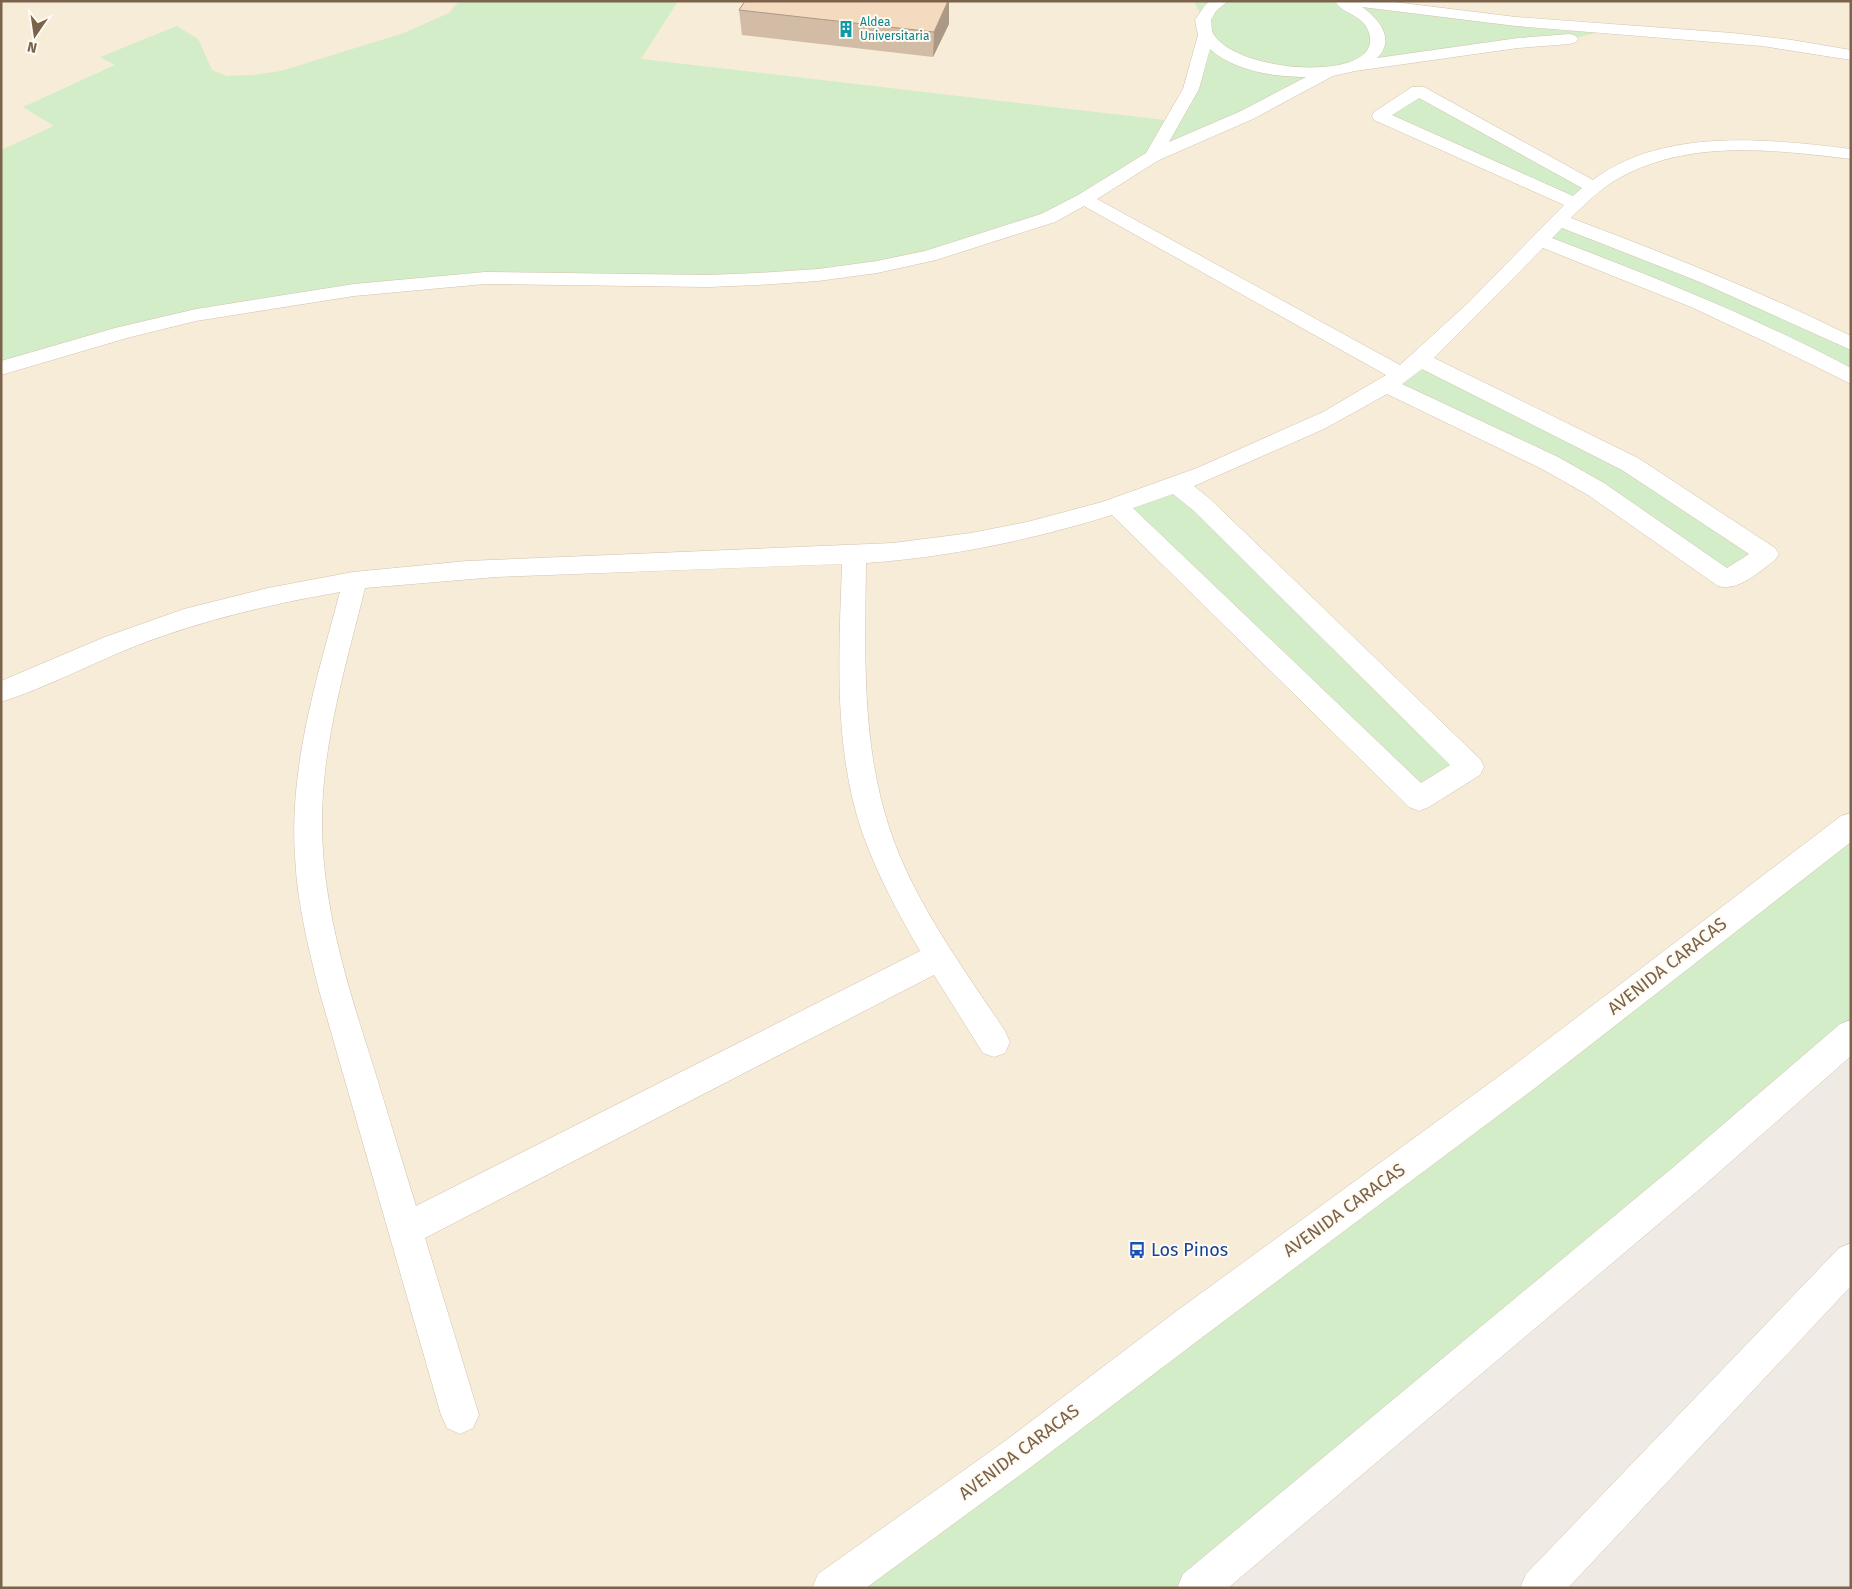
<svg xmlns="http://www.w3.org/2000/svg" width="1852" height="1589" font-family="'Fira Sans',sans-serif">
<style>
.residential{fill:#f6ecd8}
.industrial{fill:#efeae3}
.green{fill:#d2edc7}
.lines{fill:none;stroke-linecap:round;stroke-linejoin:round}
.minor-casing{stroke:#d2c2ae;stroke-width:1}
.tertiary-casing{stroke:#d2c2ae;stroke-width:1}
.minor{fill:#fff;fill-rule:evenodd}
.tertiary{fill:#fff;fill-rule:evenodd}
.wall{fill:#d2bca5}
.shaded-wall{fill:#ab9986}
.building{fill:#f4dbc0;stroke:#ab9986}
.labels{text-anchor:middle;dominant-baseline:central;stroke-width:4;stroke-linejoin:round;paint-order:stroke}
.far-culture-label{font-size:12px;fill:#0d838f;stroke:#fffbf2;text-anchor:start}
.near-street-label{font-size:18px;fill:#7b624b;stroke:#fffbf2}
.near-transit-label{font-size:18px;fill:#164399;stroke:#fffbf2;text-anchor:start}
</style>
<rect width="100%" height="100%" fill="#fdf8ea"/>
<path class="residential" d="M1,1H1851V825L832,1588H1Z"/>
<path class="industrial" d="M1851,1035V1588H1197Z"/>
<path class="green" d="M459,1H678L641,59L1173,121L1191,89L1203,20L1194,1H1355L1613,29L1571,39L1352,66L1207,133L1085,199L971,243L818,275L545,278L277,301L1,368V150L54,126L23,107L115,65L100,57L177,26L198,39L212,70L227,76L252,75L281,71L404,33L449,13Z
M1418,91L1593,187L1575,203L1380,116Z
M1559,220L1851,344V377L1541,240Z
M1418,359L1572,435L1767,554L1727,580L1638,517L1387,384Z
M1172,486L1470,767L1419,799L1119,504Z
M1851,825V1035L1197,1588H832Z"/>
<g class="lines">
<g class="minor-casing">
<path id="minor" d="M1210,1H1228L1216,11L1211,20C1212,25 1211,31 1214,35C1241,75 1385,82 1369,33C1364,15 1345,15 1336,3L1338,1H1386L1516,17L1732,33L1792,40L1851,50V60L1762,46L1516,26L1362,7C1379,19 1396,39 1377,58L1518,38L1570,34L1576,36L1578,39L1576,42L1570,44L1518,48L1355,71L1333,76L1253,119L1159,160L1097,199L1400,365L1468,303L1564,205L1374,120L1372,116L1374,112L1412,87H1424L1593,180C1663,127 1769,139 1851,149V159C1775,150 1691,139 1621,177C1602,187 1586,203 1571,218C1666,254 1760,291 1851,336V350L1700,282L1562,228L1552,238C1654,277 1755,317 1851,368V384L1768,343L1691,307L1543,248L1434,358L1638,458L1775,548L1779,554L1775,560C1760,571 1738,592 1718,586L1588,495L1542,469L1387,394L1324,429L1194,486L1210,499L1480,759L1484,767L1480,775L1429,807L1419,811L1409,807L1112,515C1031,540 950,557 866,563C865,653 861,743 890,830C914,902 964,969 1005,1031L1010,1042L1005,1053L994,1057L983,1053L934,975L425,1238L479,1415L473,1428L460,1434L447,1428L441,1415L319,990C308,946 297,902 295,856C289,766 317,678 340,592C271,604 203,620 138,645C92,663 48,687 1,702V681L105,637L184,609L268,588L353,572L467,561L893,543L971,533L1027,522L1102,502L1197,468L1323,412L1386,375L1084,206L1055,222L936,260L877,273L818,281L758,285L708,287L485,284L354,296L196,321L127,338L1,375V361L115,328L196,309L354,284L485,272L708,275L758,273L818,269L877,261L925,251L1041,214L1078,195L1146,153L1183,89L1198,35L1195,20L1205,5ZM1210,49C1234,71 1274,77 1306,77L1241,111L1169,142L1199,89ZM1419,98L1582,188L1573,196L1392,115ZM1422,369L1622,470L1749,554L1727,568L1604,483L1558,457L1402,384ZM1173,494L1194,511L1450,765L1421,783L1133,508ZM842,564C839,653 833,746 862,832C877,874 898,913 920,951L416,1206C401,1158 387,1110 372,1062C347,984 322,905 322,822C322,743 346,665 365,588L496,577Z
M1851,1243V1286L1568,1588H1520L1526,1574L1839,1248Z"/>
</g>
<g class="tertiary-casing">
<path id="tertiary" d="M1851,813V842L1535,1088L1204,1336L1031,1467L866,1588H812L818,1574L1005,1441L1178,1310L1513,1066L1841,816Z
M1851,1020V1056L1701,1188L1228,1588H1177L1183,1574L1677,1164L1840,1024Z"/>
</g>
<use href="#minor" class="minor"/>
<use href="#tertiary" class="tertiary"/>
</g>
<path class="wall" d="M739,10L949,24L933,57L742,35Z"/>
<path class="shaded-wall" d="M948,1H949V24L933,57L934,32Z"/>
<path class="building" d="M745,1H948L934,32L739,10Z"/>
<defs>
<g id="building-bare" transform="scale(1.35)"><path d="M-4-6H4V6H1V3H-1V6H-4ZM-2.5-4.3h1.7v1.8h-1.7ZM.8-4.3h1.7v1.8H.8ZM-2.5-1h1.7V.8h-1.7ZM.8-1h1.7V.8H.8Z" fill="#0f9aa8" stroke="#fffbf2" stroke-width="2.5" paint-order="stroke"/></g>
<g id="bus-bare" transform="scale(1.35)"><path d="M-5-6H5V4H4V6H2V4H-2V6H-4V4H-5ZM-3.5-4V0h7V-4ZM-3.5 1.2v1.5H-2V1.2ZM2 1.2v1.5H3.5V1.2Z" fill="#1a4fb4" stroke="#fffbf2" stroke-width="2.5" paint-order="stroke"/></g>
</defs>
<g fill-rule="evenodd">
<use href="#building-bare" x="846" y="29"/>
<use href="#bus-bare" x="1137" y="1250"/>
</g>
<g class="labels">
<g class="far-culture-label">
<text x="860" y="22">Aldea<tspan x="860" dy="14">Universitaria</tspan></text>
</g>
<g class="near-street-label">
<text transform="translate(1667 966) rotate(-38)">AVENIDA CARACAS</text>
<text transform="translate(1344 1210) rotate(-36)">AVENIDA CARACAS</text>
<text transform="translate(1019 1452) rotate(-37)">AVENIDA CARACAS</text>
</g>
<g class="near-transit-label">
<text x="1151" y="1250">Los Pinos</text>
</g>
</g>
<rect width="1852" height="1589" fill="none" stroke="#7b624b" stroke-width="5"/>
<g transform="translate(35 35) rotate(193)" stroke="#fffbf2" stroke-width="4" paint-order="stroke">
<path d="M0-4L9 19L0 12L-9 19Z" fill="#7b624b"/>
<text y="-8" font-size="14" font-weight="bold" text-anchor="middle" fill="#7b624b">N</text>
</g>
</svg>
